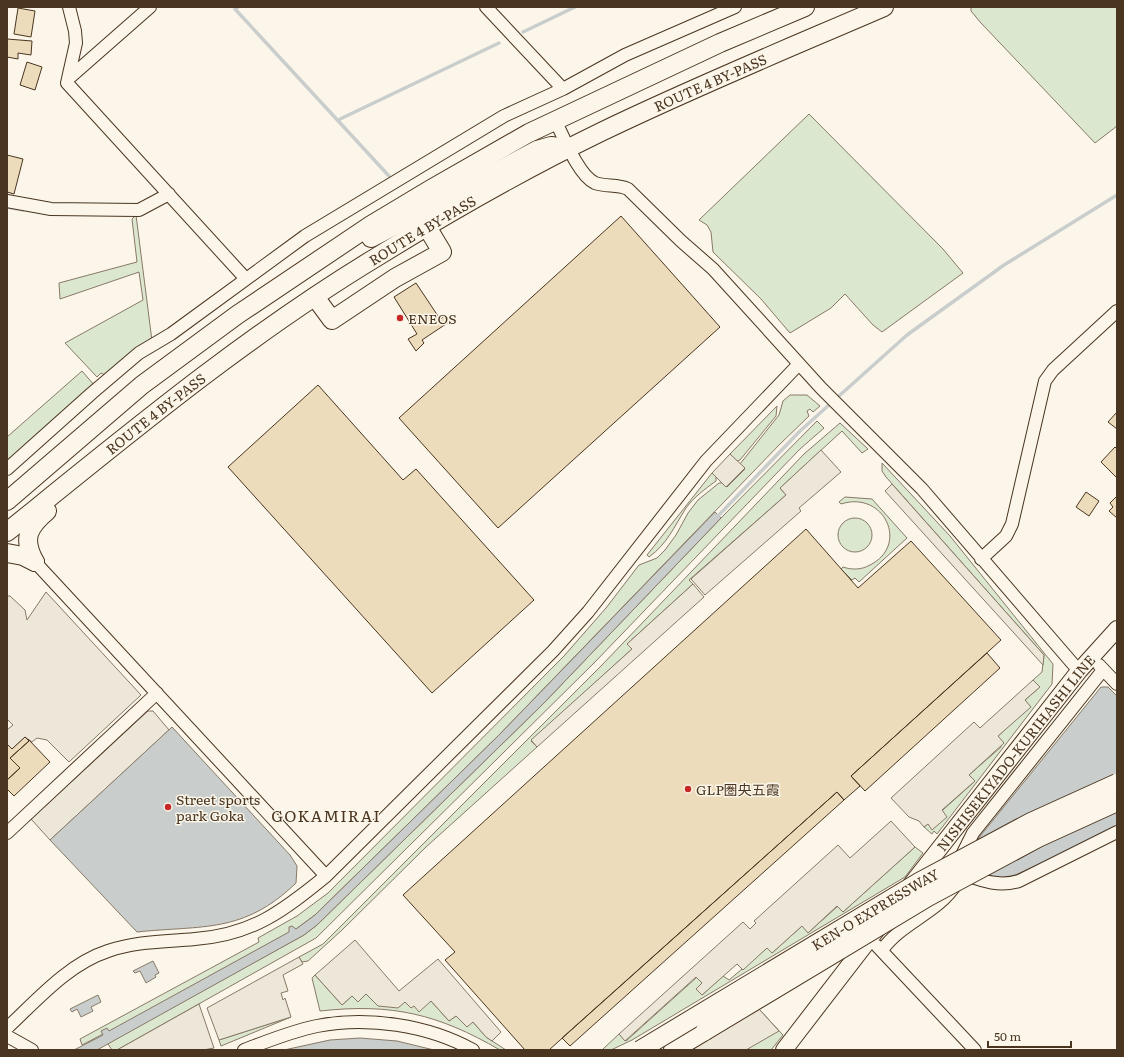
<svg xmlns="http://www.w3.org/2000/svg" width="1124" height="1057" font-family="Literata,'Noto Sans JP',serif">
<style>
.green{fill:#dce7d0;stroke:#887966}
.parking{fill:#ede7d9;stroke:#887966}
.water{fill:#c9cecd;stroke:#887966}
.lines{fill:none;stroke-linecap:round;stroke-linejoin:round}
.stream{stroke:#c9cecd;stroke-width:3.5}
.building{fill:#ecdcbc;stroke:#4a3520}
.minor-casing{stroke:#4a3520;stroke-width:14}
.major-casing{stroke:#4a3520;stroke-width:18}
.highway-casing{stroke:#4a3520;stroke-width:20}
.minor{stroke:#fbf6e9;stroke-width:12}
.major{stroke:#fbf6e9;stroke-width:16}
.highway{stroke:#fbf6e9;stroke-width:18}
.highway-bridge-casing{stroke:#4a3520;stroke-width:20;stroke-linecap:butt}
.highway-bridge{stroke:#fbf6e9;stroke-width:18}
.poi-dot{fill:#c62828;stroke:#fbf6e9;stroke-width:1.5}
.labels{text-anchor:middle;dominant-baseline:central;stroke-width:3;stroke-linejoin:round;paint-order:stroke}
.street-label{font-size:14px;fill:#4a3520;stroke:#fbf6e9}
.poi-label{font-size:14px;fill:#4a3520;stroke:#fbf6e9;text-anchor:start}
.quarter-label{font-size:16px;letter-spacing:1px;fill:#4a3520;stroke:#fbf6e9}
</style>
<rect width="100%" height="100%" fill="#fbf6e9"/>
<path class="green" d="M971,7H1117V126L1095,143L981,23L971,11Z
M809,114L943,249L963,273L882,332L873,325L845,294L831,308L790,333L761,299L713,252L711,232L707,225L699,220Z
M136,215L152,341L105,375L101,373L97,377L65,343L143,300L139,272L60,299L59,283L137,262L132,219Z
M82,371L94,385L7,464V437Z
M790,395H807L820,406L813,412L810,409L807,411L809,416L779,445L499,735L315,915L296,929L293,928L290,932L109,1032L102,1031L103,1034L82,1045L80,1039L259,942L258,938L297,916L328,893L564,656L606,608L639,565L657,558L665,550L676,535L688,513L698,500L719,483H722L727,487L745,469L740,464L779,415L783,401Z
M777,406L776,416L740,460L737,461L730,454Z
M817,421L824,428L800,449L594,663L316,938L117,1050H112L108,1044L111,1041L304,935L317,925L543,704L721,518Z
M840,423L868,449L862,453L842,431L780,488L786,495L689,580L693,584L627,644L632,649L531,741L537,747L426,847L342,930L308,961L302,962L299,957L323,944L601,666L804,454Z
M882,463L950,536L1053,664L1052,684L937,834L934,831L932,834L924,827L974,782L969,775L1001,747L998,736L1030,707L1025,700L1040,687L1033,680L1042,672L1044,655L886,477L882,471Z
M712,473L716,477V481C705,489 694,497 686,508C674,527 667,544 649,557L647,555Z
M845,497L872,499L907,538L859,582L855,578L852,580L841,569L843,567C852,570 861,570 870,565C910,545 884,490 841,504L839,502Z
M838 535a17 17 0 1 1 34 0a17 17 0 1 1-34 0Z
M915,847L923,853L905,877L632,1040L611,1050H602L619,1034L626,1041L697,977L702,983V995L723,976L729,980L767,948L772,953L802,926L809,932L838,906L843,912Z
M315,975L342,1005L352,996L366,994L405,1001L414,1005L431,1001L449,1021L456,1016L473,1022L486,1037L506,1050H500C438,1014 392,1003 320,1011L312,978Z
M759,1009L783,1035L771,1050H692Z
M291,1017L221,1046L219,1040Z"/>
<path class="parking" d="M821,450L841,472L799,508L801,511L705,595L691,579L786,495L780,488Z
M730,454L745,468L726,487L712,473Z
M892,484L1044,655L1043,665L885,491Z
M693,584L704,597L537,747L531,740L632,649L627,644Z
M46,592L141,695L69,762L47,740L37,738L32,742L25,737L12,749L7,744V730L13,725L7,719V596H10L25,610L27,620Z
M1033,680L1040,687L1025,700L1031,707L998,736L1004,743L969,775L975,781L942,810L947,817L932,830L928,824L924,827L919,821L909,817L891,798L974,722L980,728Z
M148,711H153L169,730L50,840L31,819Z
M891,821L915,847L843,912L837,906L808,933L802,926L772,953L767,948L743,970L737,964L702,995L696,989L702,983L696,977L625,1041L619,1034L743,922L750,929L756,923L754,921L838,845L850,858Z
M355,940L399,991L438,959L501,1032L492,1041L486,1037L473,1022L467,1027L456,1016L449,1021L431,1001L419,1012L414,1006L411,1008L405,1002L398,1008L378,1006L366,994L358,1002L352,996L342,1005L315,975Z
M299,957L303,964L283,975L288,991L281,993L283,1000L285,998L291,1017L219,1040L207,1008Z
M199,1004L214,1048L203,1050H117Z
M759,1009L779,1031L746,1050H692Z"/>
<path class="water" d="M715,512L721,518L543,704L317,925L304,935L97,1050H74L103,1035L101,1031L107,1028L109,1031L289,932V927L292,926L296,929L315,915L499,735Z
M1101,687H1108L1117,696V828L1011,877L997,879L970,872L973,846L981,835Z
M172,727L290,855L297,866L296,883C243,934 203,925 137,932L50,840Z
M153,961L159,973L155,975L156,977L146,983L140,971L135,973L133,971Z
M98,995L101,1002L91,1007L93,1011L81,1017L77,1009L72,1012L70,1009Z
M360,1038L397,1041L434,1050H284L330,1040Z"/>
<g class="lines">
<path class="stream" d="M238,7L235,9L389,176
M523,32L575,7
M338,120L499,43
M7,207L23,210
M716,518L800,431L907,335L1004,265L1117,195"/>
</g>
<path class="building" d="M18,8L35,11L31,37L14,34Z
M7,39L32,41L31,55L18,53V59L7,57Z
M27,62L42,67L35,90L20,85Z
M7,155L23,159L14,194L7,192Z
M621,216L720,327L498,528L399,418Z
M416,283L440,319L445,316L449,322L422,340L424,343L416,351L408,339L417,334L394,297Z
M318,385L403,480L416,469L534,600L432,693L228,467Z
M1117,412V429L1108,422Z
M1115,447L1117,449V478L1101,462Z
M1086,492L1099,501L1089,516L1076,507Z
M1116,497L1117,498V518L1109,511L1113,507L1110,503Z
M806,529L858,588L911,541L1001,640L851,776L860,786L844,800L837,792L549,1050H525L445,960L455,952L403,895Z
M987,653L1000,668L865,791L851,776Z
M25,737L29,741L10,758L20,768L7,780V744L12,749Z
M28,739L50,762L14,796L7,789V780L20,768L10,758L29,741Z
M837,792L844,800L570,1046L562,1038Z"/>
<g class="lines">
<g class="minor-casing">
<path id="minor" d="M69,7L75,31L76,43L67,83L246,279
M486,7L563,89
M68,79L150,7
M555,120C563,136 579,176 595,183C606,187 617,184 628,189L681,241L713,269L821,388L922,489L1079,671
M7,201L51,209L139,210L169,194
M7,469L92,393L139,353L171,334L305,236L504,116L563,89L625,55L735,7
M981,559L1006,536L1012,524L1045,381L1053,370L1117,311
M35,562L326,876
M1099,665L1117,684
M7,833L157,693
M961,862L963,853L973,833L1103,670
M963,874C983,881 999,887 1019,881L1117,832
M877,946L975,1050
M882,950C902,922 938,913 956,884
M7,1028C37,1000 68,964 108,951C137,941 165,942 195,939C252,935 283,911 326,876L553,651L588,612L706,461L799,364
M7,1036L32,1050
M244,1050C268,1041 292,1031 317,1026C367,1016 428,1025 473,1050"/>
</g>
<g class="major-casing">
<g id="major">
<path id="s1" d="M910,886L1079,671L1117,629"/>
<path d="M784,1050L878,928"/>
</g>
</g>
<g class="highway-casing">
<g id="highway">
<path d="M371,238L537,150L551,146L567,148"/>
<path d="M315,297L332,320L395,278L442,252L427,227"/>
<path d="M7,501L142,385L237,315L371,225L431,189L529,133L720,43L805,7"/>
<path id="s2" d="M7,532C127,435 247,335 380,255C451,211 525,169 601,132C694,87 789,48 884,7"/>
<path d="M7,553L23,556L35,562"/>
<path d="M35,562C22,539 28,527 47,511"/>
<path d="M673,1050L705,1031"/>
</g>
</g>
<use href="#minor" class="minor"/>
<use href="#major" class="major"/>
<use href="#highway" class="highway"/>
<g class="highway-bridge-casing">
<g id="highway-bridge">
<path d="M705,1031L928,897L1038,838L1117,802"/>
<path id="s3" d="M640,1050L919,882L1031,822L1117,783"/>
</g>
</g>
<use href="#highway-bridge" class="highway-bridge"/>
</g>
<g class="poi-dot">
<circle cx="400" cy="318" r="4"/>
<circle cx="688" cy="789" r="4"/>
<circle cx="168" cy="807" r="4"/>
</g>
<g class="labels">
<g class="street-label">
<text stroke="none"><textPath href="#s2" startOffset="838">ROUTE 4 BY-PASS</textPath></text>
<text stroke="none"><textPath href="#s2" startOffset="514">ROUTE 4 BY-PASS</textPath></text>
<text stroke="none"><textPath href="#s2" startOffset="190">ROUTE 4 BY-PASS</textPath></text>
<text stroke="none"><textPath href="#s1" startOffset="170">NISHISEKIYADO-KURIHASHI LINE</textPath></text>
<text stroke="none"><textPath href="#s3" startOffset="274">KEN-O EXPRESSWAY</textPath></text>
</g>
<g class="poi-label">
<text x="408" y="318">ENEOS</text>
<text x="696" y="789">GLP圏央五霞</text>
<text x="176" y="799">Street sports<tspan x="176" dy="16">park Goka</tspan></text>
</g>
<g class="quarter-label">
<text x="326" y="815">GOKAMIRAI</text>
</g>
</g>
<rect width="1124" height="1057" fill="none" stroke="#4a3520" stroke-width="16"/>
<path d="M988 1041v6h83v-6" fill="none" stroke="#4a3520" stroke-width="2"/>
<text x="994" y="1041" font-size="12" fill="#4a3520" stroke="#fbf6e9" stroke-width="3" paint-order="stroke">50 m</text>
</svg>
